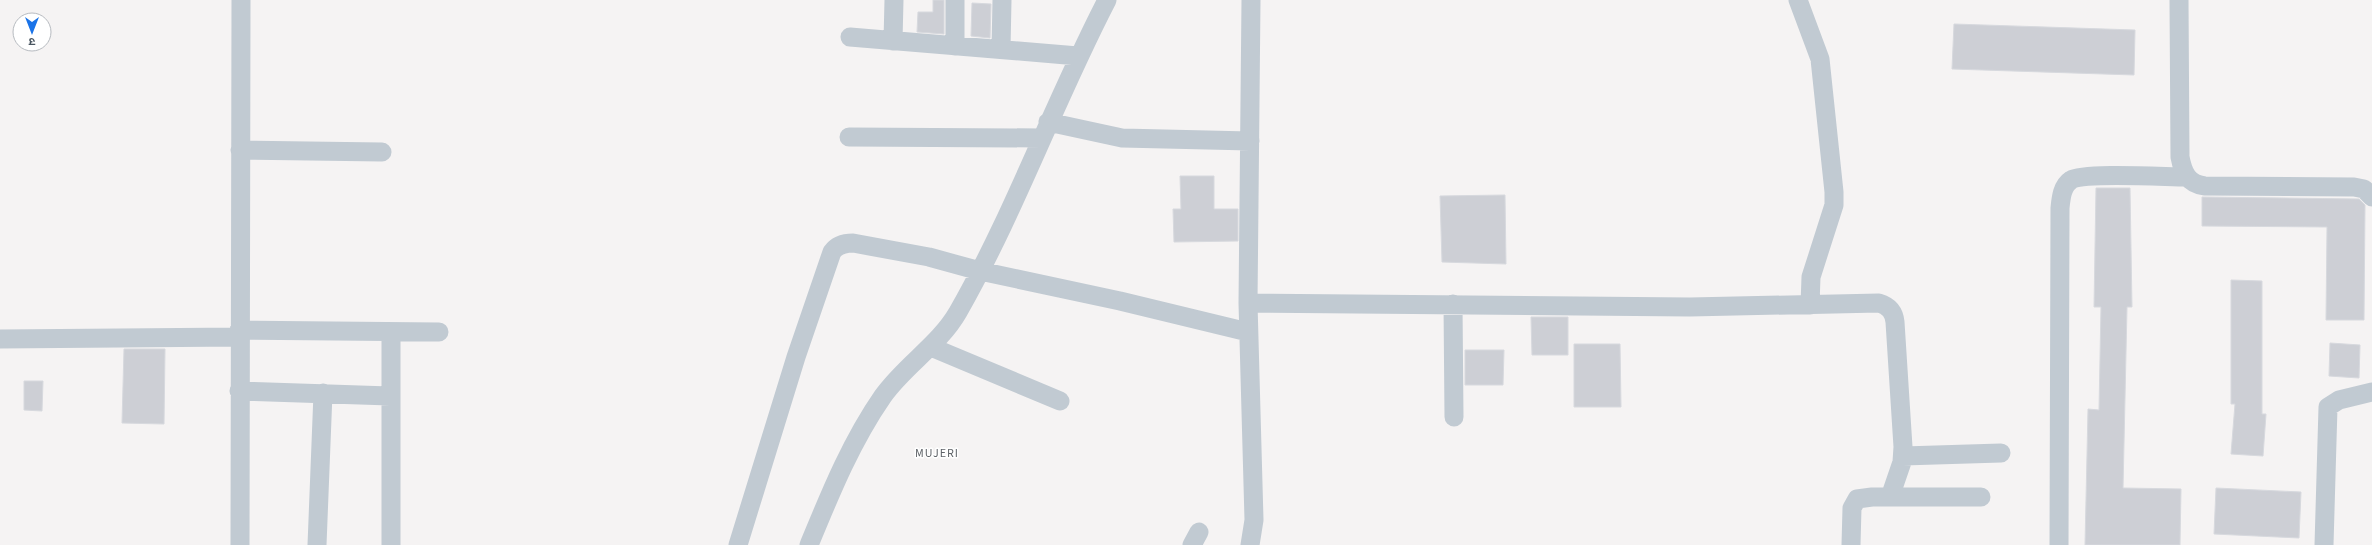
<svg xmlns="http://www.w3.org/2000/svg" width="2372" height="545" font-family="'Source Sans 3','Noto Sans Devanagari',sans-serif">
<style>
.building{fill:#cdcfd5;stroke:#d7d9de}
.lines{fill:none;stroke-linecap:round;stroke-linejoin:round}
.minor{stroke:#c1cad2;stroke-width:19}
.labels{text-anchor:middle;dominant-baseline:central;stroke-width:3;stroke-linejoin:round;paint-order:stroke}
.neighbourhood-label{font-size:12px;letter-spacing:1px;fill:#5f6368;stroke:#fff}
</style>
<rect width="100%" height="100%" fill="#f5f3f3"/>
<path class="building" d="M933,0H944V34L917,32L918,12H933Z
M972,3L991,4L990,38L971,36Z
M1954,24L2135,30L2134,75L1952,69Z
M1180,176H1214V209H1238V241L1174,242L1173,209H1181Z
M2096,188H2130L2132,307H2127L2123,488L2181,489L2180,545H2085L2088,409L2099,410L2101,307H2094Z
M1505,195L1506,264L1442,262L1440,196Z
M2202,197L2359,199L2365,205L2364,320H2326L2327,227L2202,226Z
M2231,280L2262,281V414H2266L2263,456L2231,454L2235,404H2231Z
M1531,317H1568V355H1532Z
M2330,343L2360,345L2359,378L2329,376Z
M1574,344H1620L1621,407H1574Z
M124,349H165L164,424L122,423Z
M1465,350H1504L1503,385H1465Z
M24,381H43L42,411L24,410Z
M2216,488L2301,492L2299,538L2214,534Z"/>
<g class="lines">
<path class="minor" d="M1798,0L1820,59L1834,192V205L1811,277L1810,305
M2179,0L2180,157C2183,173 2188,184 2205,186L2354,187L2364,189L2372,197
M850,37L1078,56
M893,41L894,0
M955,46V0
M1001,49L1002,0
M1048,122L1122,138L1250,141
M849,137L1042,138
M240,150L382,152
M1248,303L1690,307L1879,303C1889,306 1894,312 1895,322L1903,447L1902,462L1890,497
M1453,304L1454,417
M239,330L439,332
M391,332V545
M0,339L239,337
M931,347L1060,401
M239,391L390,396
M1903,456L2001,453
M240,545L241,0
M317,545L323,393
M738,545L796,357L832,252C837,245 844,243 853,243L929,257L980,271L1120,301L1248,332
M809,545C830,494 851,442 883,396C905,365 939,345 958,312C1015,212 1054,102 1107,0
M1192,545L1199,532
M1250,545L1254,520L1248,303L1251,0
M1851,545L1852,508L1857,499L1872,497H1981
M2059,545L2060,208C2061,198 2062,186 2071,180C2084,172 2166,177 2186,177
M2324,545L2328,407L2339,400L2372,392"/>
</g>
<g class="labels">
<g class="neighbourhood-label">
<text x="937" y="453">MUJERI</text>
</g>
</g>
<g transform="translate(32 32) rotate(180)"><circle r="19" fill="#ffffff" stroke="#b7bbc0"/>
<path d="M0-3L7 15L0 10L-7 15Z" fill="#1a73e8"/>
<text y="-6" font-size="11" font-weight="bold" text-anchor="middle" fill="#4a5661">उ</text>
</g>
</svg>
